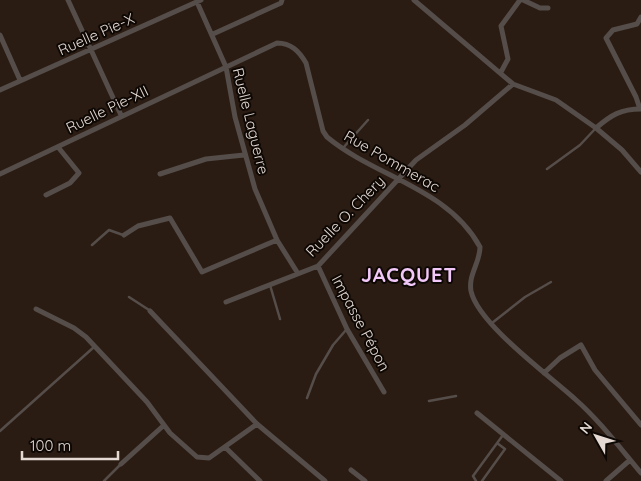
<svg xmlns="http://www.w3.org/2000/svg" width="641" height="481" font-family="Quicksand,sans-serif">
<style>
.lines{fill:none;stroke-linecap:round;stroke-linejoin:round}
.lane{stroke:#554d49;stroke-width:2.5}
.street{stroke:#554d49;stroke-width:5}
.labels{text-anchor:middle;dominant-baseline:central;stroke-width:4;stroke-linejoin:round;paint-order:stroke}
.street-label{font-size:15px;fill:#e4d9d3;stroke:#0e0805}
.district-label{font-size:20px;font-weight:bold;letter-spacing:1px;fill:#f2c8f8;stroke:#0e0805}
</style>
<rect width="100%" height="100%" fill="#2b1c13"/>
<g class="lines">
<path class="lane" d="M343,148L368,120
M547,169L580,145L595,129
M92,245L109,230L123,235
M270,285L280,319
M129,297L149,310
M492,323L525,297L551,282
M307,398L316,374L333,345L346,330
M429,401L456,396
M0,431L94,347
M104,481L121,464
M476,481L473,476L503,435
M482,481L505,449L497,443"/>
<path class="street" d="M68,0L121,115
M414,0L513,84L556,100L596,128L622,150L641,172
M523,0L540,8H548
M197,2L226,67L235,117L255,189L277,240L297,272
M213,34L281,3L282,0
M0,35L20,80
M501,72L508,59L501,26L520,0
M0,90L201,0
M640,109L636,97L606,38L613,30L637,24L641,17
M596,128C611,115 621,109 641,109
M0,174L277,43C291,43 299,51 306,63L323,131L327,137C375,177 448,188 480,247C480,263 468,275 471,291C478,324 550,376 575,399C600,421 620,448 641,473
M160,174L206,159L244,155
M46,195L70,183L79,173L58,147
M124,235L138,226L170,218L202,272L277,240
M318,266L347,329L384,392
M226,302L318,266L416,160L465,125L513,84
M36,309L74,328L86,337L147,402L170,433L197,457L209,458L257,424
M150,311L257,424L325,481
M544,373L560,358L581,345L595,370L641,425
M477,413L561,481
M226,448L260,481
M121,464L163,426
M351,470L365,481
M606,481L630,460"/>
</g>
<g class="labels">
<g class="street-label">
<text transform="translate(96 34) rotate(-24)">Ruelle Pie-X</text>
<text transform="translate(107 109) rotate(-26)">Ruelle Pie-XII</text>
<text transform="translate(251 121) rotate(76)">Ruelle Laguerre</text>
<text transform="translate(392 161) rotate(30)">Rue Pommerac</text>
<text transform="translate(345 216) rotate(-46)">Ruelle O. Chery</text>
<text transform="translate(361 323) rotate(62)">Impasse Pépon</text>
</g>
<g class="district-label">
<text x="409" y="274">JACQUET</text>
</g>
</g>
<g transform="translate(596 436) rotate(309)" stroke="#0e0805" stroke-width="4" paint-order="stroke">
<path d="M0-4L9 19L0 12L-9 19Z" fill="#e4d9d3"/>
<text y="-8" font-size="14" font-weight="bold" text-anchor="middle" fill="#e4d9d3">N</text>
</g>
<path d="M22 451v8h96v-8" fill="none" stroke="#e4d9d3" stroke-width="2.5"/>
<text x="30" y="451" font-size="15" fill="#e4d9d3" stroke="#0e0805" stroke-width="4" paint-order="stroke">100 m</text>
</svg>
